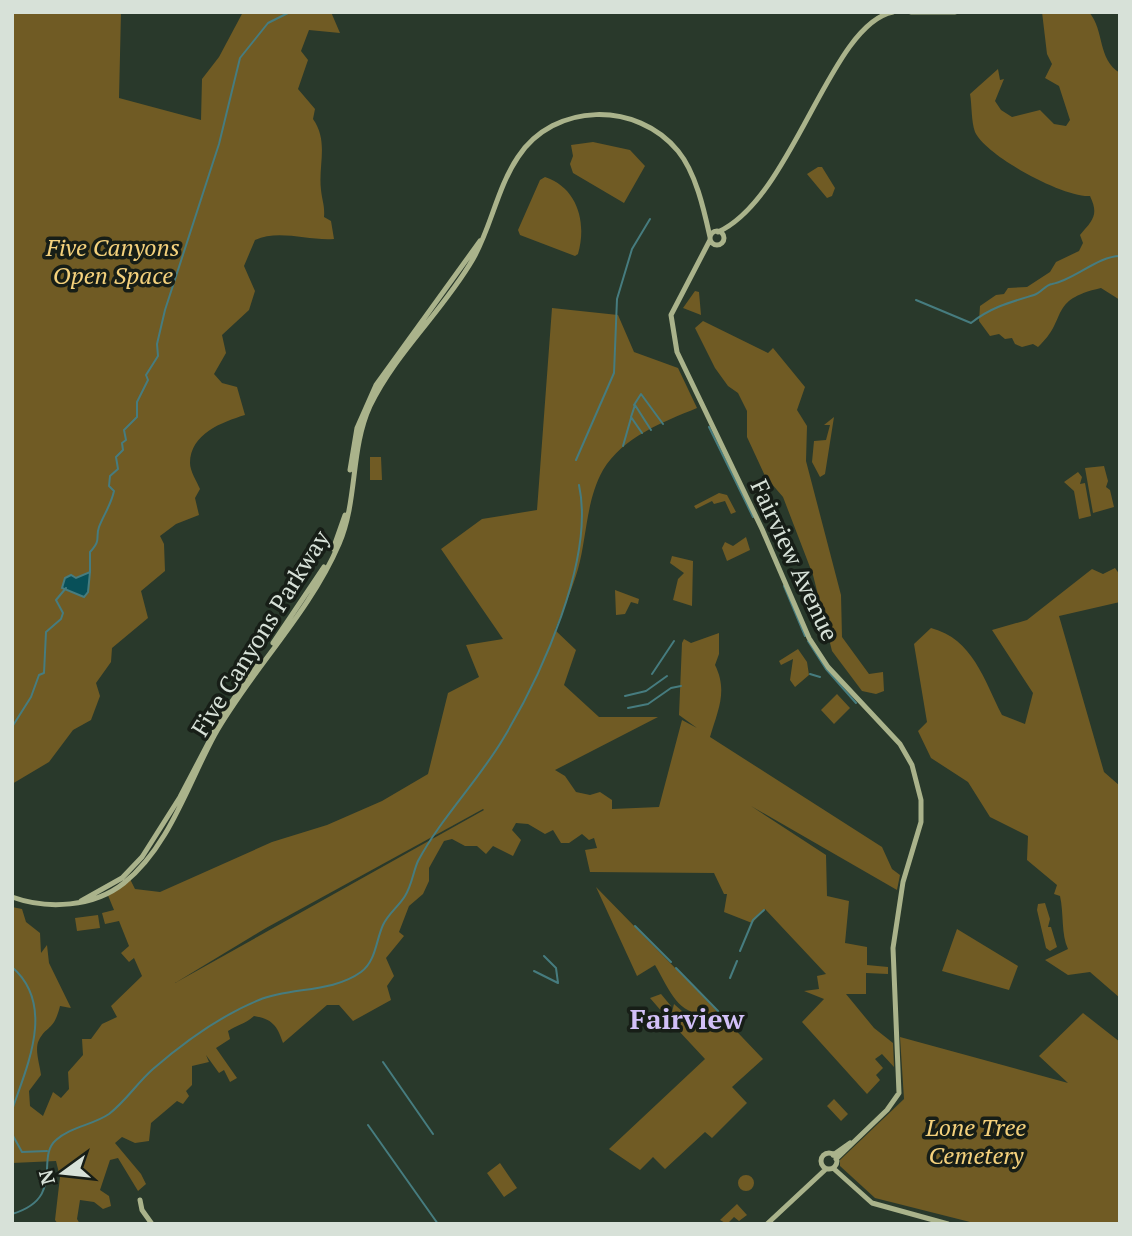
<svg xmlns="http://www.w3.org/2000/svg" width="1132" height="1236" font-family="'PT Serif',serif">
<style>
.green{fill:#705b24;fill-rule:evenodd}
.water{fill:#085059;stroke:#467c7f;stroke-width:2}
.lines{fill:none;stroke-linecap:round;stroke-linejoin:round}
.stream{stroke:#467c7f;stroke-width:2}
.secondary{stroke:#aab38b;stroke-width:5}
.labels{text-anchor:middle;dominant-baseline:central;stroke-width:7;stroke-linejoin:round;paint-order:stroke}
.park-label{font-size:24px;font-style:italic;fill:#f4d17c;stroke:#171e17}
.street-label{font-size:24px;fill:#d7e1d8;stroke:#171e17}
.quarter-label{font-size:28px;font-weight:bold;fill:#d2c0f8;stroke:#171e17}
</style>
<rect width="100%" height="100%" fill="#29392b"/>
<path class="green" d="M12,12H121L119,98L201,120L202,79L219,57L243,12H331L340,33L309,30L301,51L308,60L298,89L315,109L313,119C329,142 318,164 321,190C322,200 325,206 324,217L331,221L334,239C308,241 279,229 255,240L244,266L255,291L249,310L222,335L226,353L214,374L222,383L237,387L245,415C222,422 190,434 190,463C190,471 197,482 200,489L195,498L199,515L176,524L160,536L164,544L165,571L141,591L148,618L112,648L111,662L96,683L100,696L91,720L73,730L49,762L12,784Z
M1042,12H1089C1105,31 1097,59 1120,73V300L1101,288C1047,300 1069,319 1038,347L1033,344L1022,347L1015,344L1012,338L1005,339L999,334L990,336L979,321L980,306L996,295L1004,294L1008,288L1027,287L1050,272L1056,262L1079,251L1083,243L1080,235C1093,220 1099,215 1090,196C1064,198 986,156 975,132C971,121 972,105 970,94L998,69L1000,80L1004,79L995,101L1001,110L1012,117L1040,110L1054,124L1066,126L1070,120L1059,86L1045,78L1052,64L1047,54Z
M593,142L630,150L645,166L624,203L573,173L570,164L573,156L571,145Z
M818,167H822L835,188L832,196L827,198L807,174Z
M545,177C578,188 587,223 578,254L575,256L520,235L518,230L540,180Z
M695,291L699,292L701,315L683,308Z
M552,308L618,315L634,352L678,368L697,408C663,422 623,437 603,470C586,500 587,537 578,569C572,590 563,610 555,630L576,650L564,685L599,717H658L555,770L565,776L576,792L590,795L600,792L612,800V809L659,807L682,720L697,728L679,715L682,643L684,639L691,643L719,633V654L715,665C728,691 718,710 710,737L882,847L892,869L900,875L897,890L751,806L826,855L827,896L849,901L845,943L867,947V965L888,967V974L866,973V994H846L874,1028L893,1043L894,1067L882,1054L875,1059L883,1068L876,1075L880,1080L867,1094L802,1022L824,999L804,991L819,989L817,976L826,974L765,909L752,923L724,912L727,894H724L714,873L590,872L585,850L597,848L594,838L589,840L582,834L569,843H561L553,830L545,834L528,824L516,823L512,830L521,840L513,856L493,846L486,854L477,846H465L452,839L444,841L429,868V881L423,894L409,906L399,932L404,936L386,958L394,976L387,986L391,1000L353,1021L339,1005H327L283,1043C277,1025 272,1019 254,1016C245,1024 237,1025 228,1031L230,1039L216,1048L237,1078L230,1082L224,1070L219,1073L206,1055L209,1062L192,1066V1085L186,1091L189,1096L183,1104L177,1101L151,1123L149,1141L135,1143L122,1137L115,1143L141,1174L146,1184L138,1191L118,1158L110,1160L100,1190L109,1196L111,1206L103,1209L94,1202L80,1200L77,1219L80,1224H58L55,1220L60,1177L56,1161L12,1163V907L22,909L26,922L40,933L41,953L47,945L49,963L71,1008L60,1006C54,1031 47,1025 39,1040C34,1049 40,1065 41,1075L29,1091L30,1106L43,1116L53,1092L61,1098L69,1089L68,1072L83,1055L82,1039H91L102,1024L117,1017L111,1006L142,976L134,958L129,962L121,953L129,946L119,921L105,924L102,913L114,910L107,893L129,877L135,889L160,892L272,842L327,825L382,801L428,774L448,693L479,677L466,645L503,639L441,549L482,519L537,510ZM483,809L484,810L175,983L266,928Z
M703,321L768,353L773,348L805,387L797,410L807,426L806,461L841,595L842,637L869,674L883,672L884,691L876,694L862,691L832,651L813,575L783,497L765,476L747,437V411L738,393L728,386L715,368L695,328Z
M834,417L825,474L820,477L812,462L814,441L826,440L830,425H824Z
M370,457H381L382,480H370Z
M1104,466L1108,481L1106,487L1110,490L1114,507L1093,513L1085,468Z
M1078,472L1082,477L1080,484L1085,483L1091,516L1079,519L1074,491L1064,482Z
M719,493L727,495L736,512L731,514L725,501L714,504L712,501L696,509L694,506Z
M746,537L750,550L727,561L722,548L725,542L733,546Z
M672,556L693,561L692,606L673,600L678,579L684,573L670,563Z
M1115,568L1120,575V602L1059,616L1104,772L1120,786V998L1090,972L1068,975L1045,960L1068,949C1061,934 1064,914 1060,896L1054,894L1057,885L1027,860L1028,836L990,817L968,782L931,758L918,731L927,722L914,644L931,628C973,639 984,680 1002,715L1025,724L1033,693L992,630L1027,620L1092,569L1103,574Z
M615,590L639,599L638,604L631,602L625,614L616,615Z
M798,649L807,662L809,675L795,687L790,680L793,659L781,665L779,661Z
M837,694L850,708L834,724L821,710Z
M596,887L718,1012L719,1013C679,1020 673,996 655,965L637,976Z
M1045,903L1050,919L1048,927H1051L1057,947L1050,951L1046,948L1037,910L1038,904Z
M98,915L100,928L77,931L75,918Z
M957,929L1018,966L1009,990L942,971Z
M661,994L671,1006L668,1012L663,1013L650,998Z
M674,1004L692,1020L722,1016L763,1059L732,1087L747,1103L712,1138L705,1132L665,1169L653,1157L640,1170L609,1149L705,1059L664,1015L672,1012Z
M1083,1013L1120,1042V1224H978L875,1198L840,1166V1160L904,1099L900,1037L1068,1083L1039,1056Z
M834,1099L848,1114L841,1121L827,1106Z
M500,1163L517,1188L504,1197L487,1173Z
M738 1183a8 8 0 1 1 16 0a8 8 0 1 1-16 0Z
M737,1204L747,1215L739,1221L734,1217L727,1224L720,1220Z"/>
<path class="water" d="M90,572L88,592L84,597L62,588L65,578L71,575L76,578Z"/>
<g class="lines">
<path class="stream" d="M916,300L971,323C991,307 1011,302 1034,295C1041,293 1045,285 1052,284C1074,280 1098,256 1120,256
M634,405L641,394L663,424
M709,427L753,517
M642,433L631,417L635,405L651,430
M623,446L631,418
M576,460L614,373L617,299L632,249L650,219
M90,572V552C102,539 95,538 99,527C104,514 111,505 114,491L109,486L110,476L118,469L116,457L123,450L122,443L126,440L124,430L137,417V402L148,380L146,375L158,356L157,344L165,310L219,144L240,58L268,23L290,12
M784,586L805,636
M808,641L826,669L856,703
M652,674L674,641
M810,674L820,677
M625,696L646,691L667,676
M628,708L648,704L671,688L681,686
M12,727L31,697L39,675L44,673L46,632L61,619L63,613L56,600L66,588
M635,926L671,962
M740,951L753,920L764,910
M12,967C56,1005 27,1066 12,1110
M676,968L718,1011
M534,971L558,983L556,968L544,956
M730,978L737,961
M383,1062L433,1134
M368,1125L438,1224
M12,1134L22,1152L47,1151
M12,1214C66,1198 35,1158 56,1140C70,1127 93,1125 109,1114C126,1101 137,1083 153,1069C183,1043 222,1015 259,1000C291,987 332,993 361,972C376,961 376,940 383,925C388,914 399,906 405,896C412,885 413,872 418,861C441,818 478,781 503,739C541,676 595,559 579,485"/>
<path class="secondary" d="M911,12H955
M710 238a7 7 0 1 1 14 0a7 7 0 1 1-14 0Z
M718,232C793,198 830,24 893,12
M710,240L671,315L677,352L762,529L809,638L828,667L900,744L912,765L921,800V822L903,882L893,948L899,1093L887,1110L836,1159
M350,470L357,428L376,385L480,241
M333,549L345,515
M273,643L324,567
M12,897C48,910 94,907 124,883C169,847 188,784 214,736C251,670 309,614 339,544C358,500 350,450 370,406C396,352 443,311 473,259C491,228 497,188 518,157C554,102 637,101 678,151C696,173 704,210 710,237
M81,901L122,878L142,857L180,797L224,713L257,665
M821 1161a8 8 0 1 1 16 0a8 8 0 1 1-16 0Z
M833,1155L850,1143
M833,1168L872,1203L948,1224
M140,1200L142,1210L152,1224
M767,1224L826,1169"/>
</g>
<g class="labels">
<g class="park-label">
<text x="113" y="247">Five Canyons<tspan x="113" dy="28">Open Space</tspan></text>
<text x="976" y="1127">Lone Tree<tspan x="976" dy="28">Cemetery</tspan></text>
</g>
<g class="street-label">
<text transform="translate(795 560) rotate(65)">Fairview Avenue</text>
<text transform="translate(260 633) rotate(-58)">Five Canyons Parkway</text>
</g>
<g class="quarter-label">
<text x="687" y="1018">Fairview</text>
</g>
</g>
<rect width="1132" height="1236" fill="none" stroke="#d7e1d8" stroke-width="28"/>
<g transform="translate(63 1173) rotate(255)" stroke="#171e17" stroke-width="5" paint-order="stroke">
<path d="M0-5L12 26L0 18L-12 26Z" fill="#d7e1d8"/>
<text y="-10" font-size="19" font-weight="bold" text-anchor="middle" fill="#d7e1d8">N</text>
</g>
</svg>
